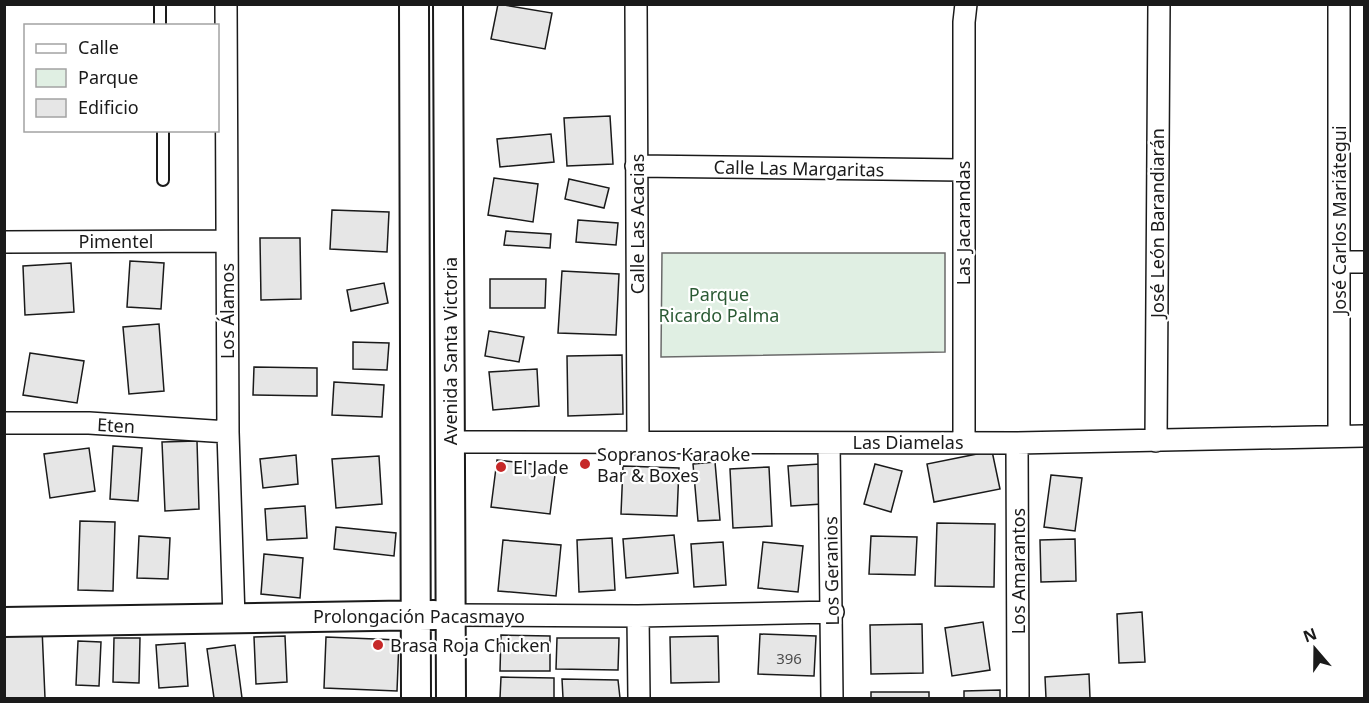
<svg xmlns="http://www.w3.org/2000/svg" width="1369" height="703" font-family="'Noto Sans',sans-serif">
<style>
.green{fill:#e0efe3;stroke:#6a6a6a;stroke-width:1.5}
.building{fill:#e6e6e6;stroke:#1a1a1a;stroke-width:1.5}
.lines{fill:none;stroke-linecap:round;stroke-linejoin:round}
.lane-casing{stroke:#1a1a1a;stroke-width:14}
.street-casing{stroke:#1a1a1a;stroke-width:24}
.secondary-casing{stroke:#1a1a1a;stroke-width:32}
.lane{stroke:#fff;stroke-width:10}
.street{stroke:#fff;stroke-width:21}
.secondary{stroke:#fff;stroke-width:28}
.poi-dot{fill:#c62828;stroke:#fff;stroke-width:2}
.labels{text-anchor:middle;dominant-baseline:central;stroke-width:4.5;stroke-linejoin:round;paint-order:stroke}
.number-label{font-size:15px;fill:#4d4d4d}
.street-label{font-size:18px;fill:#1a1a1a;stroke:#fff}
.park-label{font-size:18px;fill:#2b5a34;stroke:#fff}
.poi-label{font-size:18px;fill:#1a1a1a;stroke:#fff;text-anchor:start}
</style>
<rect width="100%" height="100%" fill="#fff"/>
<path class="green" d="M662,253H945V352L661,357Z"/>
<path class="building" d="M498,4L552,13L545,49L491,39Z
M610,116L613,164L567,166L564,118Z
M551,134L554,162L500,167L497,139Z
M494,178L538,184L533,222L488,215Z
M569,179L609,188L604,208L565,199Z
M332,210L389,212L387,252L330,249Z
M578,220L618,223L616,245L576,242Z
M506,231L551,234L550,248L504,245Z
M260,238H300L301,299L261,300Z
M130,261L164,263L161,309L127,307Z
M71,263L74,312L25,315L23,266Z
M562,271L619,274L616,335L558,333Z
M490,279H546L545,308H490Z
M384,283L388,303L351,311L347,290Z
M159,324L164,391L129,394L123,327Z
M489,331L524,337L519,362L485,356Z
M353,342L389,343L387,370L353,369Z
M30,353L84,361L77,403L23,395Z
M622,355L623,414L568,416L567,356Z
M254,367L317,368V396L253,395Z
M537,369L539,406L493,410L489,372Z
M334,382L384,385L382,417L332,415Z
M197,441L199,509L165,511L162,442Z
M113,446L142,448L138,501L110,499Z
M89,448L95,491L50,498L44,454Z
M992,451L1000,489L934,502L927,464Z
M296,455L298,484L263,488L260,459Z
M379,456L382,504L336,508L332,459Z
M497,460L556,467L550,514L491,507Z
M715,462L720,520L698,521L693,464Z
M820,464L822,504L791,506L788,466Z
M875,464L902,471L891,512L864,504Z
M623,466L679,468L677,516L621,514Z
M769,467L772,526L733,528L730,469Z
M1051,475L1082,478L1075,531L1044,527Z
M305,506L307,538L267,540L265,509Z
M80,521L115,522L113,591L78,590Z
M937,523L995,524L994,587L935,586Z
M336,527L396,533L394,556L334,549Z
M674,535L678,573L626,578L623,539Z
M139,536L170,538L168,579L137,578Z
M871,536L917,537L915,575L869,574Z
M612,538L615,590L579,592L577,540Z
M1075,539L1076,581L1041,582L1040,540Z
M503,540L561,545L556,596L498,591Z
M723,542L726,585L694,587L691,544Z
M763,542L803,546L798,592L758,588Z
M264,554L303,558L300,598L261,594Z
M1142,612L1145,662L1119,663L1117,614Z
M983,622L990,670L952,676L945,628Z
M922,624L923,673L871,674L870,625Z
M42,628L45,698H4V630Z
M760,634L816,636L814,676L758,674Z
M501,635L550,636V671H500Z
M285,636L287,682L256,684L254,637Z
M718,636L719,682L671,683L670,637Z
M326,637L399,640L397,691L324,688Z
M114,638H140L139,683L113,682Z
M557,638H619L618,670L556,669Z
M78,641L101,642L99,686L76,685Z
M185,643L188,686L159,688L156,645Z
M235,645L242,698H214L207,649Z
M1089,674L1090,698H1046L1045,677Z
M501,677L554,678V698H500Z
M562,679L618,680L620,698H563Z
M1000,690V698H964V691Z
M871,692H929V698H871Z"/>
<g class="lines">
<g class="lane-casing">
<path id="lane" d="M160,4V26
M163,130V180"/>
</g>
<g class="street-casing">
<path id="street" d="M226,4L228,432L234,618
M636,4L638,444
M636,166L962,170
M4,242L227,241
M1339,262H1364
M4,423H89L228,432
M1339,436V4
M1156,441L1159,4
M451,442L1017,443L1364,436
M964,442V22L966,4
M829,443L832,698
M1017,443L1018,698
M450,615L638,616L833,612
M638,616L639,698"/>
</g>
<g class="secondary-casing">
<path id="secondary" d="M414,4L416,698
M448,4L451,698
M4,622L434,615"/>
</g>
<use href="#lane" class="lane"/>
<use href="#street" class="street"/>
<use href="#secondary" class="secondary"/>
</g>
<g class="poi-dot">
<circle cx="585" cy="464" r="6"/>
<circle cx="501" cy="467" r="6"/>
<circle cx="378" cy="645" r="6"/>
</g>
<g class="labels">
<g class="number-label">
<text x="789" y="658">396</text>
</g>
<g class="street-label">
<text transform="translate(799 168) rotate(1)">Calle Las Margaritas</text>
<text transform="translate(1339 220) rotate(-90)">José Carlos Mariátegui</text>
<text transform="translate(963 223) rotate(-90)">Las Jacarandas</text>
<text transform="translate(1157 223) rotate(-90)">José León Barandiarán</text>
<text transform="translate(637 224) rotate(-90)">Calle Las Acacias</text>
<text x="116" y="241">Pimentel</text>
<text transform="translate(227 311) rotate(-90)">Los Álamos</text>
<text transform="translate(450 351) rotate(-90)">Avenida Santa Victoria</text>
<text transform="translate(116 425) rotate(3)">Eten</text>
<text x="908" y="442">Las Diamelas</text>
<text transform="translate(831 571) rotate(-91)">Los Geranios</text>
<text transform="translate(1018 571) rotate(-90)">Los Amarantos</text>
<text x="419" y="616">Prolongación Pacasmayo</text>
</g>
<g class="park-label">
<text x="719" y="294">Parque<tspan x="719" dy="21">Ricardo Palma</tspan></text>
</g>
<g class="poi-label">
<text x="597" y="454">Sopranos Karaoke<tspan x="597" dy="21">Bar &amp; Boxes</tspan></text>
<text x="513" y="467">El Jade</text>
<text x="390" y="645">Brasa Roja Chicken</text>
</g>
</g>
<rect width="1369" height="703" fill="none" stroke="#1a1a1a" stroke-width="12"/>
<rect x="24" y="24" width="195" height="108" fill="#ffffff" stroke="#a3a3a3" stroke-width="1.5"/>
<rect x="36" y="44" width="30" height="9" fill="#ffffff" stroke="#a3a3a3" stroke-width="1.5"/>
<text x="78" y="54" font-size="18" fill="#1a1a1a">Calle</text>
<rect x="36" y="69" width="30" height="18" fill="#e0efe3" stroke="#a3a3a3" stroke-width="1.5"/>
<text x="78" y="84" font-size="18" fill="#1a1a1a">Parque</text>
<rect x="36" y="99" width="30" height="18" fill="#e6e6e6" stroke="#a3a3a3" stroke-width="1.5"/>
<text x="78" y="114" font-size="18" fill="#1a1a1a">Edificio</text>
<g transform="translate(1315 649) rotate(340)" stroke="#ffffff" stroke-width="4.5" paint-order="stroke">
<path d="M0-4.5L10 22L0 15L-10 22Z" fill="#1a1a1a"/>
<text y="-9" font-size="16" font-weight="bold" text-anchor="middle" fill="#1a1a1a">N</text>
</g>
</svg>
